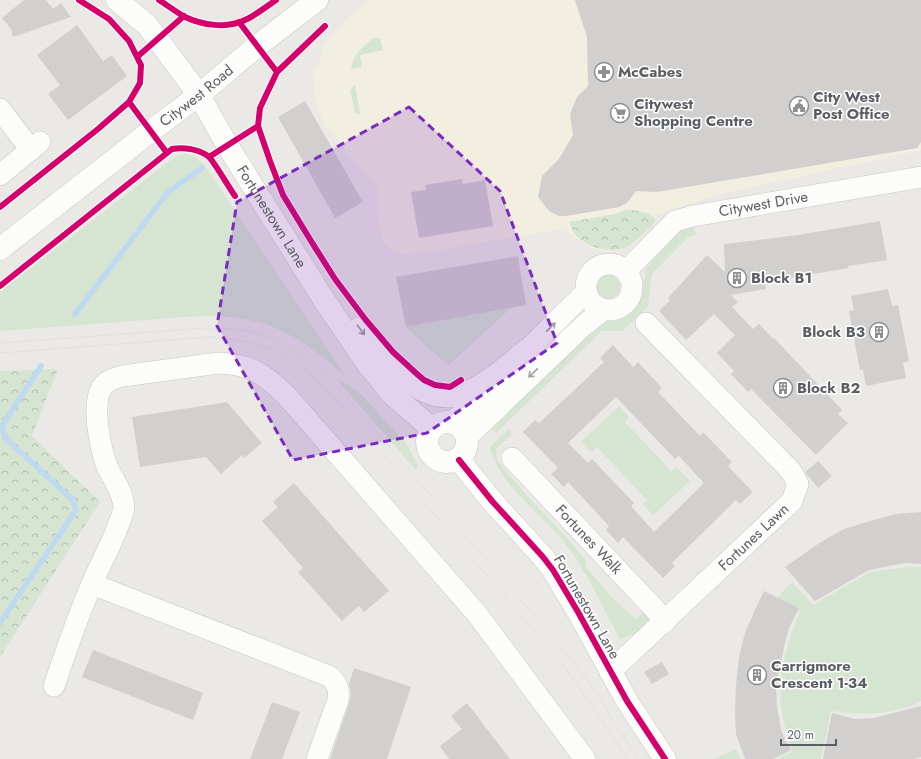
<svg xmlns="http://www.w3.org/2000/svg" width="921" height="759" font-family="Jost,sans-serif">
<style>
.commercial{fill:#f2eee0}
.green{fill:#d5e5d2}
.forest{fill:url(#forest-crowns)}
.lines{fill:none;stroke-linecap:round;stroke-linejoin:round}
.stream{stroke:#bfdaf0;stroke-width:5.5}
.building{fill:#d1d0ce;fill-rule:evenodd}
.minor-casing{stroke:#c6c6c6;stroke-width:22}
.tertiary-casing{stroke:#c6c6c6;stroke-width:23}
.minor{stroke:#fcfcfb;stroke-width:21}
.tertiary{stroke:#fcfcfb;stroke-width:22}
.tram{stroke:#e2e1e1;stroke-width:1}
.cycleway-casing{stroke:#fff;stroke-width:8}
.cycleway{stroke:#d6006c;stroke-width:6}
.oneway{stroke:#9b9d9f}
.marked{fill:#7b2cbf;fill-opacity:0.2;stroke:#7b2cbf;stroke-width:3;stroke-dasharray:8 5;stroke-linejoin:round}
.labels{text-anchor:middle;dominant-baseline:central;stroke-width:3;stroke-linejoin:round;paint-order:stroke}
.poi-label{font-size:15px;font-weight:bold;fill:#5b5e62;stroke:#fff;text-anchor:start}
.street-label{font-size:15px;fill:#5b5e62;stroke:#fff}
</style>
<defs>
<pattern id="forest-crowns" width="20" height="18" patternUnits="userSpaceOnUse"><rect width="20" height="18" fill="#d5e5d2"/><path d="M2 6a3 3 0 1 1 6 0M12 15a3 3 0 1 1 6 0" fill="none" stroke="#b0bdae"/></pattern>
</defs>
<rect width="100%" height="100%" fill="#eae9e5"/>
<path class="commercial" d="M370,0H921V150L716,195L656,215L657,219L656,223L642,237L627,248L617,251L610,252L598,250L588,246L563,229L409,255L394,252L384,243L380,231L378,216V187L353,161L330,128L325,129L315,98L312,67L318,65L324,44L351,15Z"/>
<path class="green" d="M374,38H380L383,50L360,55L362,67L351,69C353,55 363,46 374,38Z
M355,85L360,114H357L355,112L350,90Z
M184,154C195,155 201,160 207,169L345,375H344C322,356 299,337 271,326C228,310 178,318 133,321C89,324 44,328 0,331V292L176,156Z
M693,224L696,235L687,238L652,274L648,307L622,331H602L496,433L492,429L600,322L621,316L636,306L643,286L647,268L660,251L676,234Z
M596 287a12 12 0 1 1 24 0a12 12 0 1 1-24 0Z
M511,308L449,365L431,351L406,327Z
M339,379L360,393L406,443L418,465L417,469H415L338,381Z
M619,406L629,417L625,422L671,471L676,467L690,481L653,515L643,504L647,500L597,447L591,452L581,442Z
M509,429L512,434L496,449L497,460L531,500L567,538L586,561V567L610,595L636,620L645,610L649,620L642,631L620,639C602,607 587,570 563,541C539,511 501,487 490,448L496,440Z
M906,567H921V701C892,716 862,715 831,711L821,759H777L792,752C788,737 783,722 781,707C777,675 788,641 800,611L776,599L792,582L813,605L870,572Z
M736,749L741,759H714Z"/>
<path class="forest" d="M625,210C636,210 649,211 656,220C653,226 647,231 641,236C638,239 634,243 629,246C616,254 593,249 581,240C575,236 572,229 569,222L616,214Z
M58,369L32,436L100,502L0,657V371Z"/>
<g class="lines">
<path class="stream" d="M75,314L168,192L202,168
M0,623L76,510L73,500L5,438L2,426L41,366"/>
</g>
<path class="building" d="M24,0H46L53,9L61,3L71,17L13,37L11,29L2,18Z
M575,0H921V142L917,148L657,192L636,191L627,203L619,207L566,216H559L549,211L538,197L542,176L559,159L573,135L570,114L577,97L588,86L587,37Z
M77,25L103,61L112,55L127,76L68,120L48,94L60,85L37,55Z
M305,101L363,202L335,218L278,117Z
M462,179L463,184L485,180L493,226L419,238L411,192L426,190L425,185Z
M880,221L887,260L848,266L849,268L765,282L766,289L731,295L738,302L732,307L753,329L759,324L773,339L774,338L842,410L838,414L848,423L816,455L751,389L748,392L731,374L734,371L717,353L735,335L714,314L686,340L659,311L670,300L668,298L707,255L725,272L724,244L798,235Z
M518,256L526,305L406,327L396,277Z
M888,289L892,306L898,305L902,325L909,361L903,363L906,378L866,386L863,369L860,370L849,311L854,310L851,296Z
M613,345L633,367L638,362L662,388L658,392L700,436L703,432L732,462L728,466L753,492L740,504L736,500L672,563L675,566L663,578L623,537L618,543L606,530L609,526L568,482L564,487L551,474L558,468L523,432L535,420L539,423L583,382L604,362L600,358ZM616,397L675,459L679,456L704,483L654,532L631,506L634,503L592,459L588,463L568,443Z
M227,402L262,443L244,458L242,455L221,474L206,457L140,467L132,417Z
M818,461L832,476L818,488L805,472Z
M294,483L389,591L364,612L359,606L342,621L298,572L303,568L262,521L278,507L273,502Z
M921,512V564L905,563L869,570L815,601L785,567L821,542L844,529L870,521L896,514Z
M764,591L799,608L789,628L785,643L776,686L777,707L781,730L791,750L773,759H745L736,734L735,711L736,685L739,657L745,633L754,612Z
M93,650L203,693L193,720L82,677Z
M662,662L669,674L652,684L644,672Z
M354,668L411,687L387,759H330L349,704L351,693L349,684Z
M272,702L300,712L282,759H250Z
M467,703L510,759H449L440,746L462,729L451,716Z
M921,706V757L914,759H823L832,713L855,719L874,718Z"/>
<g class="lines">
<g class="minor-casing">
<g id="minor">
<path d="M0,109L31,150"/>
<path d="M0,175L40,142"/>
<circle cx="609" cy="287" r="23"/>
<path id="s1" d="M626,271L675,221L693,216L921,177"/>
<path d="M452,422L468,409L586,292"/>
<path d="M467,437L583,326L603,310"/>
<path id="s2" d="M512,458L666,621"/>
<path d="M92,584L329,676C337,683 340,689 338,700L317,759"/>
<path id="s3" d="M610,672L792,501L798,484L791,471L646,323"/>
<path d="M54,686C66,652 77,617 92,584C100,564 111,546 118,526C120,520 123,514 124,508C124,493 112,478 106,464C100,445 90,400 104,385C109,379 116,378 123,376L218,363C250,364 263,373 286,395L477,614L585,759"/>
</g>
</g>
<g class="tertiary-casing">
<g id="tertiary">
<path id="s4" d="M117,0L147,25L199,95L227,145L324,300L367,363L392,394L432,429"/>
<path id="s5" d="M0,249L151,131L199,95L257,46L317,0"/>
<path d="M360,328C381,357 420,408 461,394C485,387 508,365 527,350"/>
<circle cx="447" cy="442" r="20"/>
<path d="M459,460L492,501L543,557L553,570L578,612L627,701L665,759"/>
</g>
</g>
<use href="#minor" class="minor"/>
<use href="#tertiary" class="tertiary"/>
<path class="tram" d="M0,343L205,328C219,328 234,328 248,331C288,340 315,363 342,392L561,647L590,684L638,759
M0,353L209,337C272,340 300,361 341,405L563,665L595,710L627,759"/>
<g class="cycleway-casing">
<path id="cycleway" d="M159,0C167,5 176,12 185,17C202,25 227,29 245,20C256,15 266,7 276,0
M239,22L277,72
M325,26L277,72L260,108L258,126L270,161L283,195L311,241L335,279L365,319L393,352L417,374L424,380L435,385L450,387L461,380
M137,57L184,16
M129,102L167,153
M209,157L258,126
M0,207L98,129L129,102L140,83L141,65L129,41L109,19L79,0
M0,286L172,149C184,147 198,149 208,156C214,161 229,188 235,196
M459,460L492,501L543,557L553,570L578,612L627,701L665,759"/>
</g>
<use href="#cycleway" class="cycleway"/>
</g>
<defs><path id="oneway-shaft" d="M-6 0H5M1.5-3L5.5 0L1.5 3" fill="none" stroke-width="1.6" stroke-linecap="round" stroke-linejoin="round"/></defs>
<g class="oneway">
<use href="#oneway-shaft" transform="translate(551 327) rotate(-44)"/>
<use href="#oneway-shaft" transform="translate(361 330) rotate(53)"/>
<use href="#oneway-shaft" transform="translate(533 373) rotate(136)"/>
</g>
<path class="marked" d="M409,107L500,191L557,343L427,433L293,460L217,326L237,202Z"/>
<defs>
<g id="pharmacy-ring" transform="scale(1)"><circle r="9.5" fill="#fff" stroke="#8d8f90" stroke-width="1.5"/><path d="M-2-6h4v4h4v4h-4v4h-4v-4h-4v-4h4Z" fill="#8d8f90"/></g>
<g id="civic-ring" transform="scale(1)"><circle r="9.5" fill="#fff" stroke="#8d8f90" stroke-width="1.5"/><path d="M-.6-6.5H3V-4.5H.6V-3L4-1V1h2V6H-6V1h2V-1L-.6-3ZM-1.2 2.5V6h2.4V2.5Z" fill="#8d8f90"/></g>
<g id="supermarket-ring" transform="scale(1)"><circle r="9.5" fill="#fff" stroke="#8d8f90" stroke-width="1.5"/><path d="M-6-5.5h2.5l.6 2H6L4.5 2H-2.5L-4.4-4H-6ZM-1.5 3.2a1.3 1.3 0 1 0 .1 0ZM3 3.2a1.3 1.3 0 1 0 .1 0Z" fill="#8d8f90"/></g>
<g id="building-ring" transform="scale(1)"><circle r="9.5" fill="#fff" stroke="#8d8f90" stroke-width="1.5"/><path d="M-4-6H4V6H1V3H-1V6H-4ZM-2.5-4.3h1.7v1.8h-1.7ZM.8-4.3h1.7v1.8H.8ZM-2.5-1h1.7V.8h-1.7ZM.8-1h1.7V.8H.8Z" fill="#8d8f90"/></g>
</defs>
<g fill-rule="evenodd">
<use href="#pharmacy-ring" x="604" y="72"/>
<use href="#civic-ring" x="799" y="106"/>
<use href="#supermarket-ring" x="620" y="113"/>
<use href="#building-ring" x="737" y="278"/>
<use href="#building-ring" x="879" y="332"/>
<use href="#building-ring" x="783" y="388"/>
<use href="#building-ring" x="757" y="675"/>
</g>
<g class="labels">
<g class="poi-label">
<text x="618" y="72">McCabes</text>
<text x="813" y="97">City West<tspan x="813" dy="17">Post Office</tspan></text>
<text x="634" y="104">Citywest<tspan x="634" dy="17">Shopping Centre</tspan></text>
<text x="751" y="278">Block B1</text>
<text x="865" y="332" text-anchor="end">Block B3</text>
<text x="797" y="388">Block B2</text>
<text x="771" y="666">Carrigmore<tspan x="771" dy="17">Crescent 1-34</tspan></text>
</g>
<g class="street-label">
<text stroke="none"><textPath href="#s5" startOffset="249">Citywest Road</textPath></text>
<text stroke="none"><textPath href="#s1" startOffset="160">Citywest Drive</textPath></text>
<text stroke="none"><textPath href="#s4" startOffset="268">Fortunestown Lane</textPath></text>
<text stroke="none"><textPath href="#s3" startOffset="197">Fortunes Lawn</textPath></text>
<text stroke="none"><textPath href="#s2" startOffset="112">Fortunes Walk</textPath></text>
<text transform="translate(587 607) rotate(60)">Fortunestown Lane</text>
</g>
</g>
<path d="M781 739v6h55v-6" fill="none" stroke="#5b5e62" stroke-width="2"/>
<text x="787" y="739" font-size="12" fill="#5b5e62" stroke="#ffffff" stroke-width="3" paint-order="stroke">20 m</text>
</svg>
